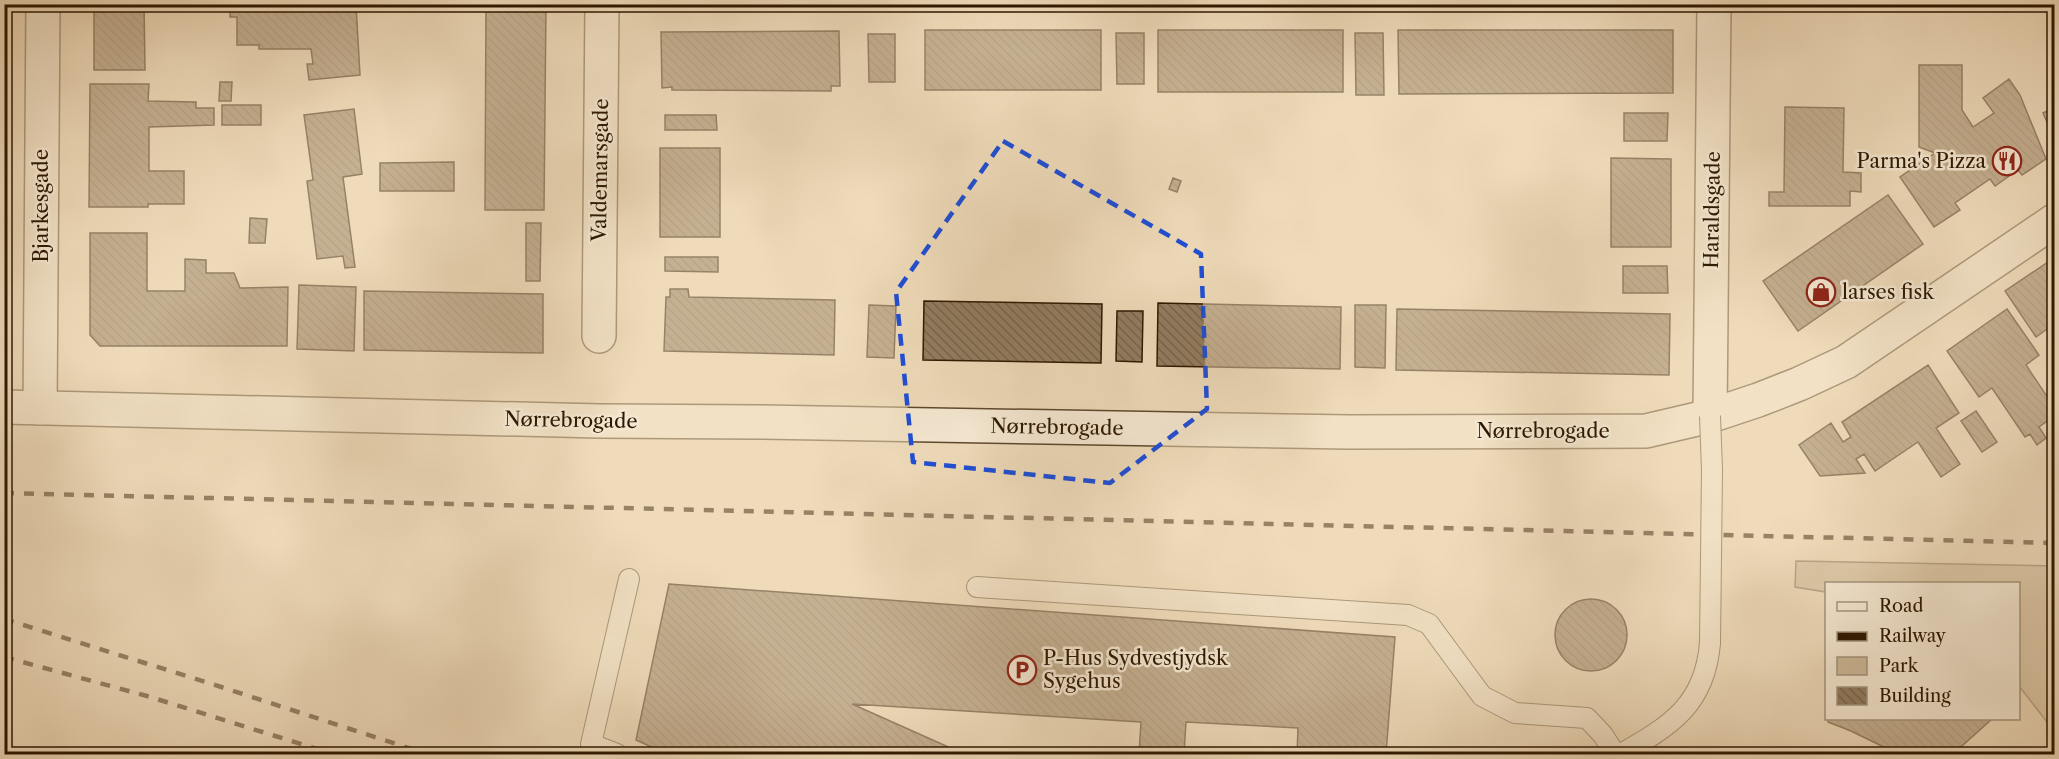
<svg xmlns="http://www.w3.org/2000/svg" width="2059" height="759" font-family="'Libre Caslon Text',serif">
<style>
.green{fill:#ceba9a;stroke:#7e694d;stroke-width:1.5}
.building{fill:url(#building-back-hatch);stroke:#2d1800;stroke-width:1.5}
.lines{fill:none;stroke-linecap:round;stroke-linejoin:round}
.service-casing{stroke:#5e492e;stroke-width:22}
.minor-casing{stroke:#5e492e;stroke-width:36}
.tertiary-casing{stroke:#5e492e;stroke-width:36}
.service{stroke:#f5e8d2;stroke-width:20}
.minor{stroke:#f5e8d2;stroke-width:33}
.tertiary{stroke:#f5e8d2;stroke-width:33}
.rail{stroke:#2d1800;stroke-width:4.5;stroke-dasharray:10 10;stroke-linecap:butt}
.service-bridge-casing{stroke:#5e492e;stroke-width:22;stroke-linecap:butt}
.service-bridge{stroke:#f5e8d2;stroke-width:20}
.marked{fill:none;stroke:#1d4ed8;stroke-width:4.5;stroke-dasharray:12 8;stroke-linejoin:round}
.labels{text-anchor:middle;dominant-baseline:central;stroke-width:5;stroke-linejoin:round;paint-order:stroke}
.poi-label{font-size:20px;fill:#2d1800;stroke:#f5e8d2;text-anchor:start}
.street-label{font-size:20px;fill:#2d1800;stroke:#f5e8d2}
</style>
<defs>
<pattern id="building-back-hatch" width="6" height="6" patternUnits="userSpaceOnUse" patternTransform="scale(1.5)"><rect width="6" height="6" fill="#927d61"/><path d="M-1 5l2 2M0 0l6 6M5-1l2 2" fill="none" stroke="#78654e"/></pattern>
</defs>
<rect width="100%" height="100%" fill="#efdbba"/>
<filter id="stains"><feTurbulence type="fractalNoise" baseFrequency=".00333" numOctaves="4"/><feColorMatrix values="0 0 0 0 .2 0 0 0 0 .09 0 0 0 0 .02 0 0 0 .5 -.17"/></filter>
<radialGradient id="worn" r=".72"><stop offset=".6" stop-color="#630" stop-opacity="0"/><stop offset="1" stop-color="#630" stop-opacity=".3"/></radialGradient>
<path class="green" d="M1796,561L2054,566V731L2019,686L2018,584H1826V592L1795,587Z"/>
<path class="building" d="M94,4H144L145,70H94Z
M230,4L356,5L360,75L309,80L307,64H313L311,49H259V45H237V17H230Z
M486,4H546L544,210H485Z
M1997,4H2012L2007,12Z
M925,30H1101V90H925Z
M1158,30H1343V92H1158Z
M1398,30H1673V93L1399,94Z
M839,31L840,86H831V91L672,90V87L662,88L661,32Z
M1116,33H1144V84H1117Z
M1355,33H1383L1384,95H1356Z
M868,34H895V82H869Z
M1919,65H1962V110L1973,127L1994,113L1983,98L2009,79L2020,95L2046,159L2022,175L2018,170L1995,186L1990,179L1955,203L1960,210L1934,227L1900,177L1935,153L1919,147Z
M220,82H232L231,101H219Z
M90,84H149L148,101L196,102V108H214V125L149,127V171H184V204H148V207H89Z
M222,105H261V125H222Z
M1785,107L1844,108L1843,172L1861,173V192L1850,191V206H1769V192H1784Z
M2054,108V138L2043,113Z
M354,109L362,174L343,177L355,267L345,268L343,256L317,259L307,181L313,180L304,115Z
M1624,113H1668L1667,141H1624Z
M665,115H716L717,130H665Z
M660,148H720V237H660Z
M1611,158L1671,159V247H1611Z
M454,162V191H380V163Z
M1173,178L1181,181L1177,192L1169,189Z
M1888,195L1923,244L1798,331L1763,281Z
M250,218L267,219L265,243H249Z
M526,223H541L540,281H526Z
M90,233H147V291H185V259L206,260V273H234L240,288L288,287L287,346H100L90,335Z
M665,257H718V272L665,271Z
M2054,258V324L2036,337L2005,291Z
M1623,266H1667L1668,293H1623Z
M299,285L356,287L354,351L297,349Z
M670,289H688L689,297L835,300L834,355L664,351L666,297H670Z
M364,291L543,294V353L364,350Z
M924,301L1102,304L1101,363L923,360Z
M1158,303L1341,307L1340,369L1157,366Z
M869,305L896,306L894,358L867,357Z
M1355,305H1386L1385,368L1355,367Z
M1397,309L1670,314L1669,375L1396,370Z
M2007,309L2039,355L2026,365L2054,407V416L2039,427L2046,438L2037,445L2030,434L2025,437L1992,388L1979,397L1947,351Z
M1117,311H1143L1142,362L1116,361Z
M1928,365L1959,413L1936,428L1960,464L1941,477L1918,442L1875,471L1864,454L1856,459L1865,473L1820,476L1799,445L1831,423L1843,442L1851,437L1842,422Z
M1976,411L1997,442L1982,452L1961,421Z
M669,584L1395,637L1386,754H1297L1298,728L1186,722L1184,754H1139L1141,722L852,704L964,754H667L636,740Z
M1555 635a36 36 0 1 1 72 0a36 36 0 1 1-72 0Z
M1829,718H1993L1953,754H1898L1851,731L1828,722Z"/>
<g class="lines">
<g class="service-casing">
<path id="service" d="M977,587L1408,615L1429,624L1482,696L1515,713L1587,718L1603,735L1615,754
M617,754L591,744L629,579
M1621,754C1670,726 1705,705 1710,643"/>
</g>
<g class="minor-casing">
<path id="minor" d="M599,336L602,4
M40,408L43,4
M1710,416L1714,4"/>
</g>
<g class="tertiary-casing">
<path id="tertiary" d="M4,407L600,421L757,422L1349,432L1646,431L1710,416L1758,400L1799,384L1846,362L2054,221"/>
</g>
<use href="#service" class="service"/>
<use href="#minor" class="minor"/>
<use href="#tertiary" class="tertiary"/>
<path class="rail" d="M4,493L2054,543
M4,619L212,684L427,754
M4,657L147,696L333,754"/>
<g class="service-bridge-casing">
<path id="service-bridge" d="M1710,416L1712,470L1710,643"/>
</g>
<use href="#service-bridge" class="service-bridge"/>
</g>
<path d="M0 0H2059V759H0ZM1003,141L1201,254L1207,409L1110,483L913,462L896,292Z" fill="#efdbba" fill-opacity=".55" fill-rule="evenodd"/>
<path class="marked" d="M1003,141L1201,254L1207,409L1110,483L913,462L896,292Z"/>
<defs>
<g id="restaurant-ring" transform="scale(1.5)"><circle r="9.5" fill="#f5e8d2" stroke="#8f2418" stroke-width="1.5"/><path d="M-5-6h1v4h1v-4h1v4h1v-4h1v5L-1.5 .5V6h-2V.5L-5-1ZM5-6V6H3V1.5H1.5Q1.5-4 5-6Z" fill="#8f2418"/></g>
<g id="shop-ring" transform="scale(1.5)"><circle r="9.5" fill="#f5e8d2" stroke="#8f2418" stroke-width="1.5"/><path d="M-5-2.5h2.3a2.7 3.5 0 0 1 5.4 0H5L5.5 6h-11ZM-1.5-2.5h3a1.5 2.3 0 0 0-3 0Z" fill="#8f2418"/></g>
<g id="parking-ring" transform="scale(1.5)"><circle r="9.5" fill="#f5e8d2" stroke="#8f2418" stroke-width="1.5"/><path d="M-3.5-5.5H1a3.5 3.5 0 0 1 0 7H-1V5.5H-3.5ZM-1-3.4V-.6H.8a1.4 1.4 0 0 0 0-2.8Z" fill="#8f2418"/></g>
</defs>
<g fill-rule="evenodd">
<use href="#restaurant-ring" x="2007" y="161"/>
<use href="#shop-ring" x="1821" y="292"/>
<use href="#parking-ring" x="1022" y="670"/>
</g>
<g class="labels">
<g class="poi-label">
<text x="1986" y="161" text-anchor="end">Parma's Pizza</text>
<text x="1842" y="292">larses fisk</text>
<text x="1043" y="658">P-Hus Sydvestjydsk<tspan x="1043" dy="23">Sygehus</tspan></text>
</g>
<g class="street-label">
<text transform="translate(600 170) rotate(-89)">Valdemarsgade</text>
<text transform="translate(41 206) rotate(-90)">Bjarkesgade</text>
<text transform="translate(1712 210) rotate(-89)">Haraldsgade</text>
<text transform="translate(571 420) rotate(1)">Nørrebrogade</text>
<text transform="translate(1057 427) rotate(1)">Nørrebrogade</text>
<text x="1543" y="431">Nørrebrogade</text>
</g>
</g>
<rect width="2059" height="759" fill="none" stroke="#efdbba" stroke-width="24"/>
<rect x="6" y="6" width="2047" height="747" fill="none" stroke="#2d1800" stroke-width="3"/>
<rect x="12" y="12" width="2035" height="735" fill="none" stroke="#2d1800" stroke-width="1.5"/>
<rect x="1825" y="582" width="195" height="138" fill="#f5e8d2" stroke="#a5957e" stroke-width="1.5"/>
<rect x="1837" y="602" width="30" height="9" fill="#f5e8d2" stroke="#a5957e" stroke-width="1.5"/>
<text x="1879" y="612" font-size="18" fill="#2d1800">Road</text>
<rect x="1837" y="632" width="30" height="9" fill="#2d1800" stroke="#a5957e" stroke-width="1.5"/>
<text x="1879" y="642" font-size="18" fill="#2d1800">Railway</text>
<rect x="1837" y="657" width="30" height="18" fill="#ceba9a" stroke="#a5957e" stroke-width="1.5"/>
<text x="1879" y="672" font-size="18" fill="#2d1800">Park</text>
<rect x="1837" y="687" width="30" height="18" fill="url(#building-back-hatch)" stroke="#a5957e" stroke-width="1.5"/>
<text x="1879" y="702" font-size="18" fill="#2d1800">Building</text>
<rect width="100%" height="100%" filter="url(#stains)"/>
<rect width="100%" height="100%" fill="url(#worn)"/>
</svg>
